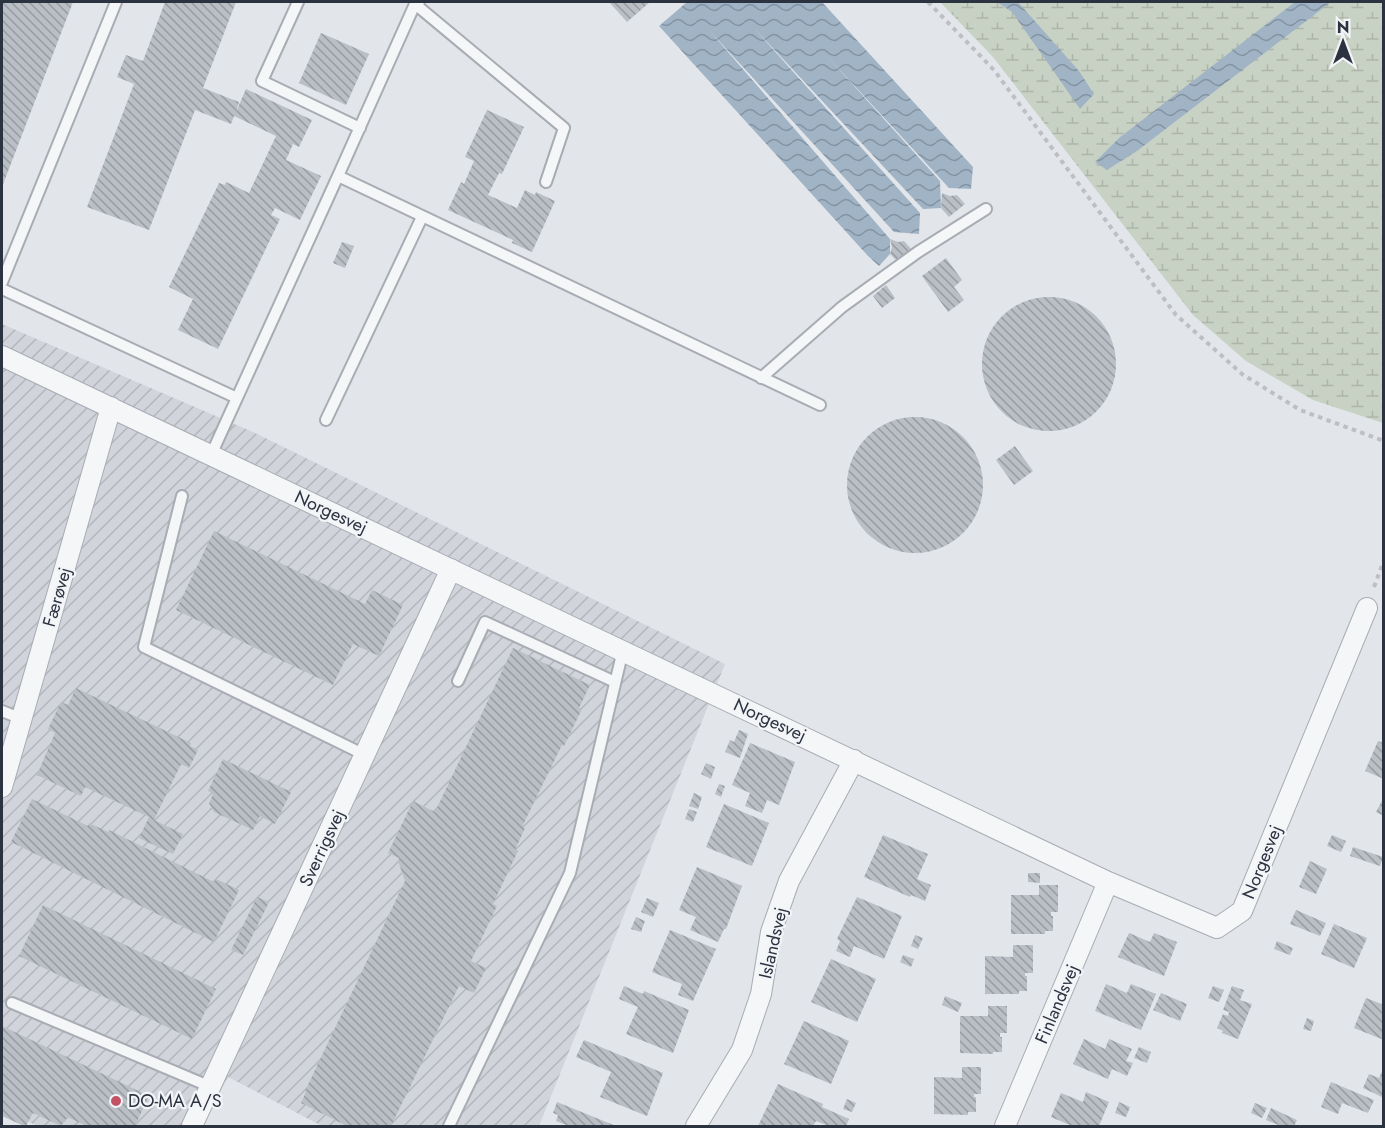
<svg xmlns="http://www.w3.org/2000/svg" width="1385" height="1128" font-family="Jost,sans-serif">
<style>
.industrial{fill:url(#industrial-furrows)}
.wetland{fill:url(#wetland-marsh)}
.water{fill:url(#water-waves)}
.building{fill:url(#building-back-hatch)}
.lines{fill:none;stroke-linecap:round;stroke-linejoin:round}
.lane-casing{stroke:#a8acb3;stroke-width:14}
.street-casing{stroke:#a8acb3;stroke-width:22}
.path{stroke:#bdbfc4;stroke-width:4;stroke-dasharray:4.5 4.5;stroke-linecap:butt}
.lane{stroke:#f5f6f8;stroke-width:10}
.street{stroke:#f5f6f8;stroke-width:20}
.poi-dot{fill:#c25366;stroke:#f2f4f7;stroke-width:2}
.labels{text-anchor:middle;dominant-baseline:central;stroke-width:4.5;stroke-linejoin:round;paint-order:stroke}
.street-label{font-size:18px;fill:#2c3340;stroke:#f2f4f7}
.poi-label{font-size:18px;fill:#2c3340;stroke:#f2f4f7;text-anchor:start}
</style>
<defs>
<pattern id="industrial-furrows" width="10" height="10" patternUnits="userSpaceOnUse" patternTransform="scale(1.5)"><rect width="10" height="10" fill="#d1d4db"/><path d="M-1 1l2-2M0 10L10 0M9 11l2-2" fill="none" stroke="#b4b6bd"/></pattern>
<pattern id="wetland-marsh" width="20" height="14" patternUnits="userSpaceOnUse" patternTransform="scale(1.5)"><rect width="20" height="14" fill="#c8d2c4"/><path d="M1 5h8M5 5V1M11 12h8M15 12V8" fill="none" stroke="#acb5a9"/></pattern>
<pattern id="water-waves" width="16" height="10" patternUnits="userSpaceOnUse" patternTransform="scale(1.5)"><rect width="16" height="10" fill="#a1b4c6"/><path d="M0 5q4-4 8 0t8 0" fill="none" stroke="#8393a2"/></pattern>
<pattern id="building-back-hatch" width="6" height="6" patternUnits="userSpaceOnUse" patternTransform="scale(1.5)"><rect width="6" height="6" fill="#babfc6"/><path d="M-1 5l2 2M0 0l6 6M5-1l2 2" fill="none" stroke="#979ca2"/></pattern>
</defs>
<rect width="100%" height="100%" fill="#e2e5e9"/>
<path class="industrial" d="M2,324L253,432L725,664L539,1126H322L228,1077L202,1126H37L2,1108Z"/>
<path class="wetland" d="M940,2H1383V423L1313,400L1246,361L1193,315L993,57Z"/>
<path class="water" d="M687,2H822L973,167L971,189L949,188L826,55L940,181L941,208L923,209L754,28L920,213L919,234L894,232L709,30L890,239V254L879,266L868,256L659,26Z
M997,2H1018L1079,71L1094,94L1080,109L1012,12Z
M1295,2H1331L1137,151L1107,170L1095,162L1119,138Z"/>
<path class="building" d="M2,2H73L2,187Z
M165,2H236L203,88L239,102L236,112L246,89L312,120L299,147L293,144L286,160L321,176L300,220L275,208L271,215L280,219L218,349L178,330L193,299L169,287L219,183L225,185L226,182L249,193L276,136L234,116L231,124L195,110L149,230L87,207L134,84L117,77L126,55L143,61Z
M609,2H650L627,22Z
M321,33L369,54L346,105L299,83Z
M487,110L524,127L502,174L499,173L488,195L517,208L525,190L535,195L536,192L555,201L532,252L512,243L513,240L448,210L461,182L464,184L474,161L465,157Z
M942,193L950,196L957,195L965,204L949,217L941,208Z
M890,239L898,242L904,241L912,250L898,262L890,254L892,247Z
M342,242L354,246L345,268L333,263Z
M946,258L962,280L954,287L964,300L948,312L922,276Z
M886,285L895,298L882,308L873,296Z
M982 364a67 67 0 1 1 134 0a67 67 0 1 1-134 0Z
M847 485a68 68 0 1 1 136 0a68 68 0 1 1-136 0Z
M1015,446L1033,471L1014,485L996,460Z
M214,531L365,604L372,590L403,605L379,656L353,644L333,685L176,610Z
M513,648L590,685L579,708L582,709L564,746L562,745L522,827L525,828L515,850L518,851L493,904L497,906L471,961L486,968L474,993L459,986L391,1126H347L301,1103L306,1092L305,1091L405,881L398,861L399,858L388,853L413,801L435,812Z
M76,688L191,743L190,746L198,750L189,768L181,764L154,820L183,834L173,854L139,838L149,817L85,787L81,796L37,775L55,733L48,729L61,702L68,705Z
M739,730L748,734L740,758L725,752L730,740L734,742Z
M1378,741L1384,743V779L1365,771Z
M750,743L795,762L779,805L767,800L762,813L745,806L750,793L732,785Z
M223,759L291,792L275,824L260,816L253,830L214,812L209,803L213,794L208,791Z
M706,763L715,767L711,779L701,774Z
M719,784L725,786L721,797L715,794Z
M694,793L702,797L698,809L689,806Z
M1384,797V816L1376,812Z
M32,799L88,826L89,823L108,832L109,830L214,882L216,879L239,890L214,942L11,842Z
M724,804L769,823L752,866L706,847Z
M689,809L697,812L693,822L685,819Z
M883,835L928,854L917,879L931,885L925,901L911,895L910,897L864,877Z
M1332,835L1346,841L1341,852L1327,846Z
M1353,847L1383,857L1380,866L1350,856Z
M1310,861L1327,869L1316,894L1299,887Z
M697,867L742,886L726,929H724L718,942L690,930L696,917L679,910Z
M1028,873H1040V883L1028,882Z
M1039,885H1058V912H1051V916H1053V931H1045V934H1011V895H1039Z
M257,897L269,902L243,955L231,950Z
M857,897L902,916L884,959L854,946L850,957L836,951L840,941L837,939Z
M647,898L659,903L653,917L641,912Z
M43,905L216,989L192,1039L19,956Z
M1296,910L1326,923L1320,936L1290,924Z
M636,917L645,921L641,932L631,929Z
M1334,924L1367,938L1354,968L1321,954Z
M670,930L716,949L693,1001L678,995L682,984L652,972Z
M1129,933L1150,942L1154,933L1177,942L1164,976L1118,957Z
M915,935L923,938L918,949L911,946Z
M1277,941L1293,948L1290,955L1274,949Z
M1013,945H1033V973H1025V976H1027V991H1019V994H985V956L1013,957Z
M903,955L914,959L911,967L900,962Z
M831,959L876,979L857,1022L811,1002Z
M1106,984L1127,993L1131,984L1156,994L1141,1030L1095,1011Z
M624,986L643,994L644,991L689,1010L673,1053L626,1034L638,1007L619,999Z
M1213,986L1224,990L1219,1002L1208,998Z
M1232,986L1244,990L1240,1000L1252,1004L1238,1039L1222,1033L1223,1031L1217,1028L1223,1014L1228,1016L1229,1012L1223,1010Z
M1161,993L1187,1004L1180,1021L1153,1010Z
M945,996L962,1003L958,1012L942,1005Z
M1366,998L1384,1005V1040L1354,1028Z
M988,1006H1007V1033H1000V1037H1002V1052H993V1054L960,1053V1016H988Z
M1307,1018L1314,1021L1311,1031L1303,1029Z
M804,1021L849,1041L831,1084L784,1064Z
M2,1026L149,1096L135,1126H87L67,1117L61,1126L33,1113L26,1126H24L2,1116Z
M1084,1039L1105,1049L1109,1039L1132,1049L1126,1061L1133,1063L1127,1076L1112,1069L1108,1079L1073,1064Z
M584,1040L663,1073L647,1116L600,1097L611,1072L576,1057Z
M1139,1047L1151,1052L1147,1063L1134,1058Z
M962,1067H981V1094H974V1097H976V1112H968V1115L934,1114V1077L962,1078Z
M1384,1067V1098L1363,1088L1369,1074L1379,1078Z
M1331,1082L1374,1100L1368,1113L1342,1103L1338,1114L1321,1107Z
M778,1084L823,1104L822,1107L849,1119L846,1126H829L816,1121L813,1126H758Z
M1086,1092L1109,1102L1099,1126H1072L1051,1117L1061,1093L1083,1102Z
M847,1099L856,1103L852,1112L843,1109Z
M557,1102L616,1126H569L556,1121L558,1115L553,1113Z
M1119,1102L1130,1107L1126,1117L1115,1113Z
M1255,1103L1267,1108L1262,1118L1251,1113Z
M1271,1108L1297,1120L1294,1126H1281L1266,1120Z"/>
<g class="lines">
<g class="lane-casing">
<path id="lane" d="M298,2L262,81L360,128
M415,4L564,128L546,182
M338,176L415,4L419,2
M2,282L116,2
M2,289L237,398
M761,378L842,307L918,252L986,209
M326,420L422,217
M211,455L338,176L820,405
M182,496L144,647L365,755
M458,681L485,622L615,682
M2,711L22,719
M12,1003L211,1087
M449,1126L570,873L623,650"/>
</g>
<g class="street-casing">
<path id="street" d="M2,356L1108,882L1217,928L1242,911L1367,608
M2,787L111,407
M192,1126L451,569
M696,1126L742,1050L761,994L771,932L789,881L854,760
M1005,1126L1108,882"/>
</g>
<path class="path" d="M928,2L994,70L1176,315L1242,374L1300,410L1384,441
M1374,587L1384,560"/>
<use href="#lane" class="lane"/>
<use href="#street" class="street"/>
</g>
<circle class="poi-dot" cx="116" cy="1101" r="6"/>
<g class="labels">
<g class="street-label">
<text transform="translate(331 512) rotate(25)">Norgesvej</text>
<text transform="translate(57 597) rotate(-74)">Færøvej</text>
<text transform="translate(770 720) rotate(25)">Norgesvej</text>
<text transform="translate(322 848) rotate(-65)">Sverrigsvej</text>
<text transform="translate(1262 862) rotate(-68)">Norgesvej</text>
<text transform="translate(773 943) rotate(-77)">Islandsvej</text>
<text transform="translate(1057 1004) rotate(-67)">Finlandsvej</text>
</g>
<g class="poi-label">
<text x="128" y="1101">DO-MA A/S</text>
</g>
</g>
<rect width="1385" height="1128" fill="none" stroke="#2c3340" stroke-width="6"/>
<g transform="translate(1343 42)" stroke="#f2f4f7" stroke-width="4.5" paint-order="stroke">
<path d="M0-4.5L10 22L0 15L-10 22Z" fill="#2c3340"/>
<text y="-9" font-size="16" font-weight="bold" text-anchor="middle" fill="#2c3340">N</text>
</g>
</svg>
